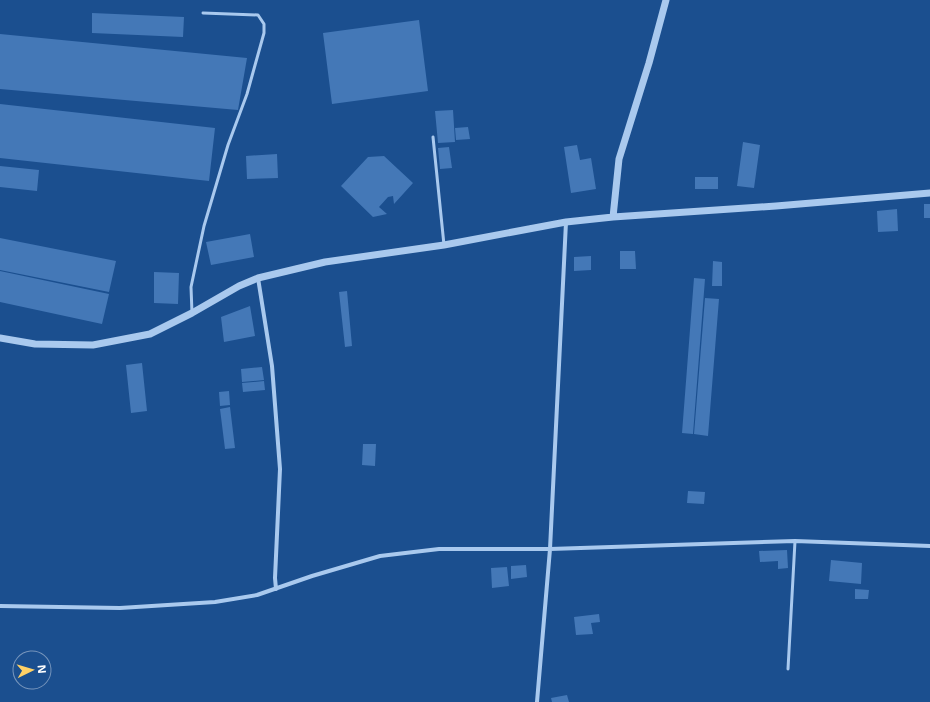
<svg xmlns="http://www.w3.org/2000/svg" width="930" height="702" font-family="'Noto Sans',sans-serif">
<style>
.building{fill:#4478b7}
.lines{fill:none;stroke-linecap:round;stroke-linejoin:round}
.service{stroke:#a9c9ee;stroke-width:3}
.minor{stroke:#a9c9ee;stroke-width:4}
.tertiary{stroke:#a9c9ee;stroke-width:7}
</style>
<rect width="100%" height="100%" fill="#1b4f8f"/>
<path class="building" d="M92,13L184,17L183,37L92,33Z
M419,20L428,91L332,104L323,33Z
M0,34L247,58L238,110L0,89Z
M0,104L215,128L209,181L0,158Z
M453,110L455,142L438,143L435,111Z
M468,127L470,139L456,140L455,128Z
M743,142L760,145L754,188L737,186Z
M577,145L580,160L591,158L596,189L571,193L564,147Z
M449,147L452,168L440,169L438,148Z
M277,154L278,178L247,179L246,156Z
M384,156L413,183L394,204L393,196L388,197L379,207L387,214L373,217L341,186L368,157Z
M0,166L39,170L37,191L0,187Z
M695,177H718V189H695Z
M924,204H930V218H924Z
M897,209L898,231L878,232L877,211Z
M250,234L254,257L211,265L206,242Z
M0,238L116,261L109,292L0,270Z
M620,251H635L636,269H620Z
M591,256V270L574,271V257Z
M713,261L722,262V286H712Z
M0,271L109,294L102,324L0,302Z
M154,272L179,273L178,304L154,303Z
M694,278L705,279L693,434L682,433Z
M347,291L352,346L345,347L339,292Z
M705,298L719,299L708,436L694,434Z
M250,306L255,336L224,342L221,317Z
M142,363L147,411L131,413L126,365Z
M262,367L264,380L242,382L241,369Z
M264,381L265,390L243,392L242,383Z
M229,391L230,405L220,406L219,392Z
M230,407L235,448L225,449L220,409Z
M363,444H376L375,466L362,465Z
M688,491L705,492L704,504L687,503Z
M787,550L788,568L778,569V561L760,562L759,551Z
M831,560L862,563L861,584L829,581Z
M526,565L527,577L511,579V566Z
M507,567L509,586L492,588L491,568Z
M855,589L869,590L868,599H855Z
M599,614L600,622L591,623L593,634L576,635L574,617Z
M567,695L569,702H552L551,698Z"/>
<g class="lines">
<path class="service" d="M433,137L444,245
M192,313L191,287L204,226L228,145L247,94L264,33V24L258,15L203,13
M788,669L795,541"/>
<path class="minor" d="M258,278L272,366L280,469L275,578L276,589
M0,606L120,608L215,602L257,595L312,576L380,556L439,549H550L795,541L930,546
M537,702L550,549L566,222"/>
<path class="tertiary" d="M613,217L619,159L649,63L666,0
M0,338L35,344L93,345L150,334L192,313L239,286L258,278L325,262L444,245L566,222L613,217L776,206L930,193"/>
</g>
<g transform="translate(32 670) rotate(85)"><circle r="19" fill="#1b4f8f" stroke="#7695bc"/>
<path d="M0-3L7 15L0 10L-7 15Z" fill="#ffd166"/>
<text y="-6" font-size="11" font-weight="bold" text-anchor="middle" fill="#ffffff">N</text>
</g>
</svg>
